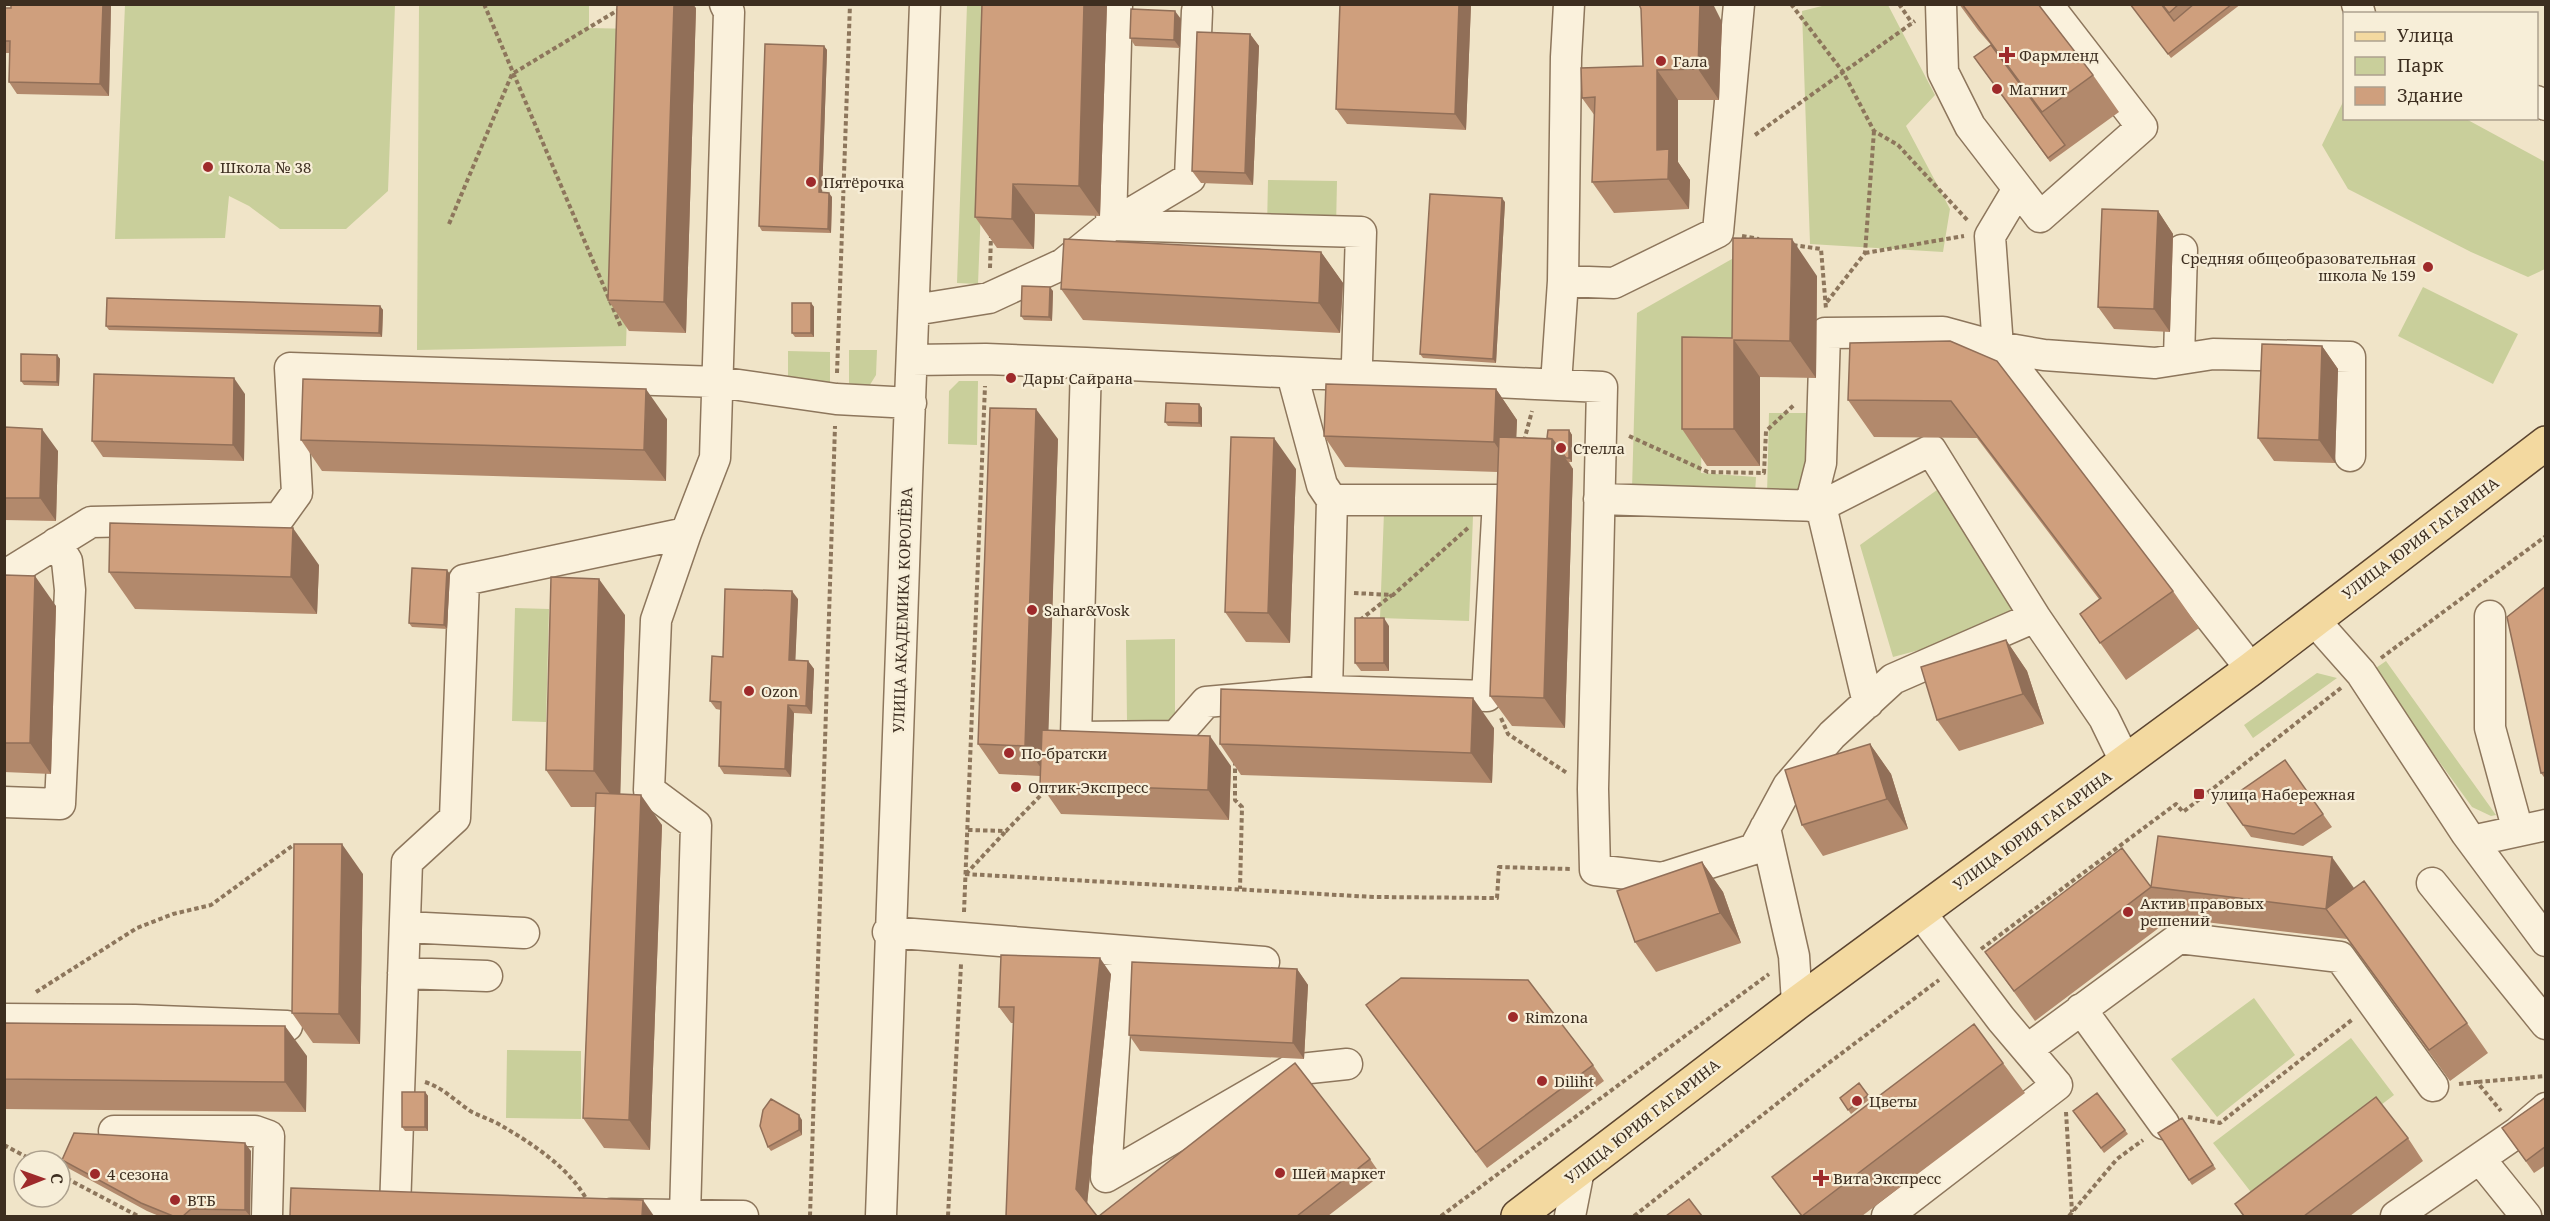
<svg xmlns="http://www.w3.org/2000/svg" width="2550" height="1221" font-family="'Noto Serif',serif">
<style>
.green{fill:#c9cf9b}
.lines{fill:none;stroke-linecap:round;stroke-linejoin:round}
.minor-casing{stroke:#8d765c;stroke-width:33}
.major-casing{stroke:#5b4430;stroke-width:36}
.path{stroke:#8d765c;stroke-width:4;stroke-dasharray:4.5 3;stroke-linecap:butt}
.minor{stroke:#faf1dc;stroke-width:30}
.major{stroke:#f3d9a0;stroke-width:33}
.wall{fill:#b2896c}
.shaded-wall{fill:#916f58}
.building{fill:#cf9f7d;stroke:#916f58;stroke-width:1.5}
.poi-dot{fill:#9e2a2b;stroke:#f7eed8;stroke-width:2}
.labels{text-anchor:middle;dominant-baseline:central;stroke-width:4.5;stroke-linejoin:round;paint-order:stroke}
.poi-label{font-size:15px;fill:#3d2e20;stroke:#f7eed8;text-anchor:start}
.street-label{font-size:15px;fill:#3d2e20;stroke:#f7eed8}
</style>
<rect width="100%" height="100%" fill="#f0e4c8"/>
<path class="green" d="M125,5H395L388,191L346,229H280L249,206L229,196L225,238L115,239Z
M419,5H589V28L636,29L626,346L417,350Z
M967,5H989L978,284L957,283Z
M1826,5H1888L1935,95L1906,126L1950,209L1943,252L1810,244L1802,11Z
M2344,100V118L2466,119L2545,162V269L2528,277L2471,252L2348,189L2322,145Z
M1268,180L1337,181L1336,228L1267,227Z
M1753,247V369L1703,370L1701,473L1756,477L1755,494L1632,489L1637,313Z
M2423,287L2518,334L2493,384L2398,336Z
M849,350H877L876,375L868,388L849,387Z
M788,351L830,352V388L788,378Z
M959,381H978L977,445L948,444L949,391Z
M1769,413H1810L1806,481L1793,495H1767Z
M1944,485L2019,614L1976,635L1893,657L1860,545Z
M1384,512L1473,516L1469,621L1380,618Z
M515,608L549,609L546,722L512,721Z
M1175,639V720L1127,721L1126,640Z
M2386,661L2496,815L2491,816L2472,807L2373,670Z
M2317,673L2337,678L2253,738L2244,725Z
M2254,998L2295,1055L2217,1117L2171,1059Z
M2351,1038L2394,1095L2257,1200L2213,1143Z
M507,1050L581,1051V1119L506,1118Z"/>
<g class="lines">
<g class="minor-casing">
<path id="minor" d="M1117,4L1111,225L1361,232L1357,362L1352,376
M1941,4L1943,72L1970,126L2040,217L2142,127L2047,4
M2357,4L2360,14
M2536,101L2546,105
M2018,189L1990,236L1998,347L2251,669
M1563,281L1614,283L1718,232L1739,4
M914,310L989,298L1063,264L1111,225L1190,178L1197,11
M2179,359L2182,250
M912,360L986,359L1086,363L1602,387L1593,789L1595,870L1662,878L1754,849L1788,786L1832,735L1893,679L2035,617L2104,718L2125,761
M1086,363L1076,737L1176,736L1206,702L1327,691L1332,500L1322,485L1292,374
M1556,384L1563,281L1566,57L1569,4
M1599,499L1821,506L1931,450L2035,617
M1810,506L1821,463L1825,333L1943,332L1998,347L2044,355L2155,363L2213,354L2350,357V456
M1821,506L1868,703
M4,576L91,522L279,518L297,493L290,368L718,382L836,399L911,403
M2490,616V728L2518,831
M2314,620L2361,673L2466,833L2546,941
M1327,691L1487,696L1498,500H1332
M4,802L60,804L70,590L67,561L56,543
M1765,828L1794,956L1797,1003
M2472,841L2546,825
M2432,883L2546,1024
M405,927L524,933
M888,932L1264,962
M1120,952L1106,1177L1291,1070L1347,1064
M403,973L487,976
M2081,1009L2164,1124
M4,1019L135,1020L287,1026
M2028,1049L2179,938L2340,957L2433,1086
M114,1131H255L269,1136L267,1216
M2480,1159L2526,1216
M395,1209L407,862L455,818L464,580L686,533
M611,1214L743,1216
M685,1215L696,825L649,790L656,620L686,533L715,458L729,12L725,4
M881,1216C892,812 911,408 925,4
M1570,1216L1579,1170
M1887,1216L2057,1085L2001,1019L1920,912
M2396,1216L2518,1132L2546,1108"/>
</g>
<g class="major-casing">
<path id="major" d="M1518,1216L1797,1003L2251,669L2546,443"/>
</g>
<path class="path" d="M484,4L621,327
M1791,4L1843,72L1874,131L1898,145L1969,222
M1899,4L1912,23
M1755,135L1915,21
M449,224L512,74L628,4
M1742,236L1759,239
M1793,245L1821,249L1826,309
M1865,253L1964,236
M990,268L991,236
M1827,302L1865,253L1874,131
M837,373L850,4
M1629,436L1708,472L1764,473L1766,431L1795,404
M1524,441L1532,411
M1354,593L1393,595L1468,528
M1360,620L1392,595
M2381,658L2546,536
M1501,718L1508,734L1567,773
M1235,761V800L1242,807L1240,889
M968,830L1006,831L1043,793L1046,786
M965,874L1374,897L1497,898L1499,867L1570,869
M966,874L1006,831
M964,912L985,386
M1981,949L2176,804L2183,812L2341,688
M36,992L137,928L173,914L211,905L292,846
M425,1082C444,1088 456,1102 472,1112C482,1117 492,1120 502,1126C533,1144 571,1169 588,1202
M2478,1082L2546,1076
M2459,1084L2477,1082L2501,1111
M2066,1112L2072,1212
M2188,1117L2220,1123L2353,1019
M4,1145L34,1161
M60,1175L138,1216
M810,1216L835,426
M948,1216L961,964
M1441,1216L1769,974
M1634,1216L1826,1065L1939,980
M2069,1216L2117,1159L2143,1140"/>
<use href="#minor" class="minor"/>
<use href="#major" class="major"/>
</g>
<path class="wall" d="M111,4L109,96L17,94L9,82L10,53H4V8Z
M982,4H1107L1100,216L1035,214L1034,249L997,248L975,217Z
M1471,4L1466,130L1347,124L1336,109Z
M1959,4H2038L2093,75L2119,112L2050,162L1974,57L1991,45L1978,30Z
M2130,4H2241L2171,58Z
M696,8L686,333L629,331L608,300Z
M1641,9L1722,22L1719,100H1678V162L1690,180L1689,209L1614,213L1592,182L1595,116L1582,98L1643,66Z
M1181,19L1180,48L1135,46L1130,38Z
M1250,34L1259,46L1253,185L1201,183L1192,171Z
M824,46L827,50L822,192L832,197L831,233L762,231L759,226Z
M1505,202L1496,363L1423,358L1420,354Z
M2158,211L2173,234L2170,332L2114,329L2098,307Z
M1321,252L1343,283L1340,333L1083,320L1061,289Z
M1817,276L1816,378L1760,377V466H1707L1682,429L1732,338Z
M1053,291L1052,321L1024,320L1021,316Z
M811,303L814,307V337H795L792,333Z
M380,306L383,310L382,337L109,330L106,326Z
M1950,341L2173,591L2199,628L2126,680L2080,614L2099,599L1977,438L1874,437L1848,400Z
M2322,346L2338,369L2335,463L2274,461L2258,438Z
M57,355L60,359L59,386L24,385L21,381Z
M1496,389L1517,420L1516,437L1547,438L1569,430L1572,435V462H1569L1573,469L1565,728L1512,726L1490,696L1498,472L1345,467L1324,436Z
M245,394L244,461L103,457L92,441Z
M1199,404L1202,408V427L1168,426L1165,422Z
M667,419L666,481L322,471L301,440Z
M4,427L58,451L56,521L4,520Z
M1058,439L1048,730L1231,766L1229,820L1061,814L1040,784V776L999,774L978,744Z
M1296,469L1290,643L1246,642L1225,612Z
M319,565L317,614L135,609L109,572Z
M450,574L447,629L412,627L409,623Z
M4,575L56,606L51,774L4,772Z
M2546,586V780L2541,773Z
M798,599L795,661H808L814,669L812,714L794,713L791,777L724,774L719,766L721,710L716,709L710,701L723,657Z
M625,615L620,794L662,825L650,1150L604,1148L583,1118L595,807H571L546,770Z
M1389,626V671H1361L1355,663Z
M2006,640L2027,671L2044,724L1959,751L1937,720Z
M1494,728L1492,783L1241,775L1220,744Z
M1870,744L1891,774L1908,829L1823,856L1802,825Z
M2285,760L2332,827L2303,846L2251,837L2226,801Z
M1702,862L1723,892L1741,943L1656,972L1635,942Z
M363,874L360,1044L313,1043L292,1013Z
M2151,887L2354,888V889L2467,1023L2488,1053L2450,1081L2347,939L2172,918L2035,1021L1985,952Z
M1297,969L1308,985L1304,1059L1140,1051L1129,1035Z
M1111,974L1087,1203L1006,1216L1014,1023H1011L999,1007Z
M1366,1005L1593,1065L1604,1081L1487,1168Z
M4,1023L307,1056L306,1112L4,1109Z
M2003,1063L2025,1093L1862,1216H1801L1772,1177Z
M1859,1083L1870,1099L1851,1114L1840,1098Z
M425,1092L428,1096V1131H405L402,1127Z
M2097,1093L2128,1134L2104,1153L2073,1111Z
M2546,1097V1165L2534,1173L2502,1128Z
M2182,1118L2216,1169L2192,1185L2158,1133Z
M802,1120V1135L771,1151L768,1147Z
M2408,1138L2423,1161L2350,1216H2243L2235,1204Z
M251,1151L250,1216H159L147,1211L68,1168L62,1160Z
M1370,1159L1381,1175L1328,1216H1099Z"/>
<path class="shaded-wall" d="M103,4H111L109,96L100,84Z
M674,4H693L696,8L686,333L664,302Z
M1084,4H1107L1100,216L1079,186Z
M1459,4H1471L1466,130L1455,114Z
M1700,4H1713L1722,22L1719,100L1698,69Z
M1175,11L1181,19L1180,48L1174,40Z
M1250,34L1259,46L1253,185L1245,173Z
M824,46L827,50L822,197L819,192Z
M1657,70L1678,100V162L1690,180L1689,209L1668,179L1657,150Z
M1013,184L1035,214L1034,249L1012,219Z
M829,193L832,197L831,233L828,229Z
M1502,198L1505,202L1496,363L1493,359Z
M2158,211L2173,234L2170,332L2154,309Z
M1792,239L1817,276L1816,378L1790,341Z
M1321,252L1343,283L1340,333L1319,303Z
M1050,287L1053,291L1052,321L1049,317Z
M811,303L814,307V337L811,333Z
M380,306L383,310L382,337L379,333Z
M1734,340L1760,377V466L1734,429Z
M2322,346L2338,369L2335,463L2319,440Z
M57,355L60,359L59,386L57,382Z
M234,378L245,394L244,461L233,445Z
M646,389L667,419L666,481L644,450Z
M1496,389L1517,420L1515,473L1494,442Z
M1199,404L1202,408V427L1199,423Z
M1036,409L1058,439L1047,776L1025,746Z
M42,429L58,451L56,521L40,498Z
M1569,430L1572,435V462L1569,458Z
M1274,438L1296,469L1290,643L1268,613Z
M1552,439L1573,469L1565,728L1544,698Z
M293,528L319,565L317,614L291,577Z
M447,570L450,574L447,629L444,625Z
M35,576L56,606L51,774L30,743Z
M599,579L625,615L620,808L594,771Z
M792,591L798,599L795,669L789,660Z
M1384,618L1389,626V671L1384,663Z
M2006,640L2027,671L2044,724L2023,694Z
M808,661L814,669L812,714L806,706Z
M1473,698L1494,728L1492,783L1471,753Z
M788,705L794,713L791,777L785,769Z
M1210,736L1231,766L1229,820L1208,790Z
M1870,744L1891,774L1908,829L1887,799Z
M641,795L662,825L650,1150L629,1120Z
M342,844L363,874L360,1044L339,1014Z
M2332,857L2354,888L2347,938L2326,909Z
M1702,862L1723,892L1741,943L1720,913Z
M1100,958L1111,974L1087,1205L1076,1189Z
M1297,969L1308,985L1304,1059L1293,1043Z
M285,1026L307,1056L306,1112L285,1082Z
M425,1092L428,1096V1131L425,1127Z
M799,1115L802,1120V1135L799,1130Z
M245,1143L251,1151L250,1216L245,1210Z
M643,1200L654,1216H642Z"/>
<path class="building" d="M11,4H103L100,84L9,82L10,41H4V8H11Z
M617,4H674L664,302L608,300Z
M982,4H1084L1079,186L1013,184L1012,219L975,217Z
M1340,4H1459L1455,114L1336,109Z
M1639,4H1700L1698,69L1657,70V150L1669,149L1668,179L1592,182L1595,97L1582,98L1581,68L1643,66L1641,9Z
M1962,4H2038L2093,75L2042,112L1968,12Z
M2130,4H2161L2174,21L2194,4H2232L2168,54Z
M2162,4H2179L2169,13Z
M1131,9L1175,11L1174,40L1130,38Z
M1197,32L1250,34L1245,173L1192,171Z
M765,44L824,46L819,192L829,193L828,229L759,226Z
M1991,45L2065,145L2048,158L1974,57Z
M1430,194L1502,198L1493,359L1420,354Z
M2102,209L2158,211L2154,309L2098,307Z
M1733,238L1792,239L1790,341L1734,340V429H1682V337L1732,338Z
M1064,239L1321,252L1319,303L1061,289Z
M1022,286L1050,287L1049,317L1021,316Z
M107,298L380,306L379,333L106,326Z
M792,303H811V333H792Z
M1950,341L1997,361L2173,591L2100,643L2080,614L2101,598L1951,401L1848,400L1850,343Z
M2262,344L2322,346L2319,440L2258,438Z
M21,354L57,355V382L21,381Z
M94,374L234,378L233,445L92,441Z
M303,379L646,389L644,450L301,440Z
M1326,384L1496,389L1494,442L1324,436Z
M1166,403L1199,404V423L1165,422Z
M990,408L1036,409L1025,746L978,744Z
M4,427L42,429L40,498H4Z
M1548,430H1569V458H1566L1552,439L1547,438Z
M1231,437L1274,438L1268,613L1225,612Z
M1499,437L1552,439L1544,698L1490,696Z
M110,523L293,528L291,577L109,572Z
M412,568L447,570L444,625L409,623Z
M4,575L35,576L30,743H4Z
M551,577L599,579L594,771L546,770Z
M2546,586V772L2541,773L2507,617Z
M725,589L792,591L789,660L808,661L806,706L788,705L785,769L719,766L721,702L710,701L712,656L723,657Z
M1355,618H1384V663H1355Z
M2006,640L2023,694L1937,720L1921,667Z
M1221,689L1473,698L1471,753L1220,744Z
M1042,730L1210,736L1208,790L1040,784Z
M1870,744L1887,799L1802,825L1785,770Z
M2285,760L2323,814L2294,834L2243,825L2226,801Z
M596,793L641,795L629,1120L583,1118Z
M2158,836L2332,857L2326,909L2151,887Z
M294,844H342L339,1014L292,1013Z
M2122,848L2151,887L2014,991L1985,952Z
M1702,862L1720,913L1635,942L1617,891Z
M2364,881L2467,1023L2429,1050L2326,909Z
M1001,955L1100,958L1076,1189L1097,1216H1006L1014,1007H999Z
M1132,962L1297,969L1293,1043L1129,1035Z
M1401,978L1528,980L1593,1065L1476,1152L1366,1005Z
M4,1023L285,1026V1082L4,1079Z
M1974,1024L2003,1063L1802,1216L1772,1177Z
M1295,1063L1370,1159L1297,1216H1099Z
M1859,1083L1868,1095L1848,1110L1840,1098Z
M402,1092H425V1127H402Z
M2097,1093L2125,1130L2101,1148L2073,1111Z
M2376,1097L2408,1138L2304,1216H2244L2235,1204Z
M2546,1097V1146L2526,1161L2502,1128Z
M771,1099L799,1115V1130L768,1147L760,1126L763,1110Z
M2182,1118L2213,1165L2189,1180L2158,1133Z
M74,1133L245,1143V1210L191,1209L183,1216H173L141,1203L62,1160Z
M291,1188L643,1200L642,1216H290Z
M1689,1199L1702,1216H1666Z"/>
<g class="poi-dot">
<path d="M2004 46h6v6h6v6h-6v6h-6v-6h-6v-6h6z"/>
<circle cx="1661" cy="61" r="6"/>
<circle cx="1997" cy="89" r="6"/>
<circle cx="208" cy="167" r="6"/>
<circle cx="811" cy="182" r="6"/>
<circle cx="2428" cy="267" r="6"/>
<circle cx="1011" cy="378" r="6"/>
<circle cx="1561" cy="448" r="6"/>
<circle cx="1032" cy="610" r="6"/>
<circle cx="749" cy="691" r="6"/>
<circle cx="1009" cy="753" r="6"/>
<circle cx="1016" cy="787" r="6"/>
<rect x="2193" y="788" width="12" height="12" rx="3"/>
<circle cx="2128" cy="912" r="6"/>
<circle cx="1513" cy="1017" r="6"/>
<circle cx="1542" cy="1081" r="6"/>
<circle cx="1857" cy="1101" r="6"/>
<circle cx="1280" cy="1173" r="6"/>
<circle cx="95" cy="1174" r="6"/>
<path d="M1818 1169h6v6h6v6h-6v6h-6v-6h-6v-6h6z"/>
<circle cx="175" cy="1200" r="6"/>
</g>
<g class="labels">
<g class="poi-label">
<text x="2019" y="55">Фармленд</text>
<text x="1673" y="61">Гала</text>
<text x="2009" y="89">Магнит</text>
<text x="220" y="167">Школа № 38</text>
<text x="823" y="182">Пятёрочка</text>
<text x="2416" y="258" text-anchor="end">Средняя общеобразовательная<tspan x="2416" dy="17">школа № 159</tspan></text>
<text x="1023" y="378">Дары Сайрана</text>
<text x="1573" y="448">Стелла</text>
<text x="1044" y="610">Sahar&amp;Vosk</text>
<text x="761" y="691">Ozon</text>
<text x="1021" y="753">По-братски</text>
<text x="1028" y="787">Оптик-Экспресс</text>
<text x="2211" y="794">улица Набережная</text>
<text x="2140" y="903">Актив правовых<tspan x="2140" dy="17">решений</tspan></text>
<text x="1525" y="1017">Rimzona</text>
<text x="1554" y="1081">Diliht</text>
<text x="1869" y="1101">Цветы</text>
<text x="1292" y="1173">Шей маркет</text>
<text x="107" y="1174">4 сезона</text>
<text x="1833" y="1178">Вита Экспресс</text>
<text x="187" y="1200">ВТБ</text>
</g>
<g class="street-label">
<text transform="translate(2420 538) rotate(-37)">УЛИЦА ЮРИЯ ГАГАРИНА</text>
<text transform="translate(902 610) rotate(-88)">УЛИЦА АКАДЕМИКА КОРОЛЁВА</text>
<text transform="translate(2032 830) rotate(-36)">УЛИЦА ЮРИЯ ГАГАРИНА</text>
<text transform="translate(1642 1121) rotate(-38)">УЛИЦА ЮРИЯ ГАГАРИНА</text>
</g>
</g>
<rect width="2550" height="1221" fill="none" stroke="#3d2e20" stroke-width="12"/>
<rect x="2343" y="12" width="195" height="108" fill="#f7eed8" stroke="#ada18e" stroke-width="1.5"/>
<rect x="2355" y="32" width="30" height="9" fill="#f3d9a0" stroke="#ada18e" stroke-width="1.5"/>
<text x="2397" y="42" font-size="18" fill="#3d2e20">Улица</text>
<rect x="2355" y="57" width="30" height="18" fill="#c9cf9b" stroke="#ada18e" stroke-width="1.5"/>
<text x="2397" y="72" font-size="18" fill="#3d2e20">Парк</text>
<rect x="2355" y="87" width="30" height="18" fill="#cf9f7d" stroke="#ada18e" stroke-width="1.5"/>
<text x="2397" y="102" font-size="18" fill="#3d2e20">Здание</text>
<g transform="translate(42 1179) rotate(89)"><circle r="28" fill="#f7eed8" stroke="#ada18e" stroke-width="1.5"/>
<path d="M0-4.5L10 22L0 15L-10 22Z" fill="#9e2a2b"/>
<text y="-9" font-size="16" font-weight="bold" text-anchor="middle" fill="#3d2e20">С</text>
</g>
</svg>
